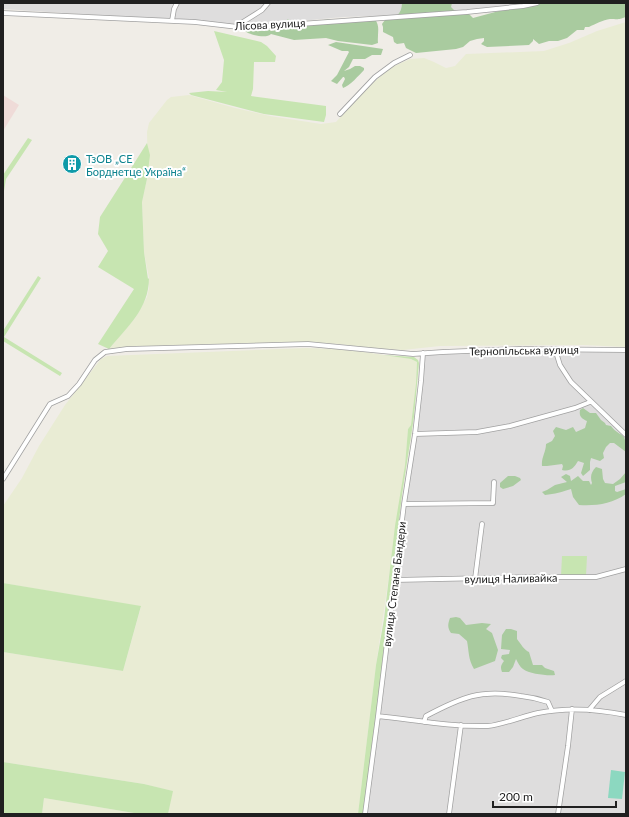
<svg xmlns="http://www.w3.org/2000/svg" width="629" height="817" font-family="Lato,sans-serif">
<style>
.residential{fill:#dedddd}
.commercial{fill:#efdbd8}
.farmland{fill:#e9ecd4}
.grass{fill:#c7e5b1}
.forest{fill:#a9cb9f}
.pitch{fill:#8cd8c0}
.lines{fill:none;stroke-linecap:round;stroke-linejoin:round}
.street-casing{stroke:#a1a1a1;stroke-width:5.5}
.street{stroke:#fff;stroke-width:4}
.labels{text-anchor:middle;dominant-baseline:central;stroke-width:4;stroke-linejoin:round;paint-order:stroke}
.street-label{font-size:11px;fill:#202020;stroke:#fff}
.culture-label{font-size:11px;fill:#0d838f;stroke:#fff;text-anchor:start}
</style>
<rect width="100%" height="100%" fill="#f0ede7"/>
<path class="residential" d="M3,3H541L507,12L342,17L281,23L231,24L3,9Z
M516,351L626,352V814H366L380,717L406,508L415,439L425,355Z"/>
<path class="commercial" d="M3,95L19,105L3,131Z"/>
<path class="farmland" d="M626,22V347L583,345L440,346L403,350L368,348L340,344L289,342L152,346L109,349L136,317L147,297L149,288V278L144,252L142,201L148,176L147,132L149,123L167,100L171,97L189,95L235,108L270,116L321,124L336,122L364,91L383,74L392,67L410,59L424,58L434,62L446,68L455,66L466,54L544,51L569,43L597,31Z
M306,348L339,349L364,352L411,359L417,362L416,383L411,425L408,429L405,465L376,665L358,814H168L172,791L144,784L3,762V652L123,671L141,607L3,583V506L22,478L39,446L65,405L101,359L107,356Z
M44,798L140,814H42Z"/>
<path class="grass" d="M214,31L261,42L267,46L276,56L275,62H254L253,89L251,96L326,106V115L324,122L264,114L191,95L189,93L208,91L227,92L216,90L222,82L224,60Z
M28,138L32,140L6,179L4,191L3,175Z
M147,143L150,155L147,179L142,202L144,252L148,279L149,278C149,309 127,327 109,349L98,344L134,289L98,267L108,251L98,234L100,217Z
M38,276L41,278L4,337L62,373L60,376L3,341V331Z
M383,355L414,357L418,360L419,363L414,417L402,495L373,743L363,814H358L376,665L384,619L395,526L405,465L408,429L411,425L416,383L417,362L411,359Z
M562,556H587L586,576H561Z
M3,583L141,606L123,671L3,652Z
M3,762L144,784L173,791L168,814H140L44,798L42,814H3Z"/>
<path class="forest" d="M402,3H452L451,7L454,10H465L473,18L529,3H626V17C618,20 618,19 610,19C603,20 595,24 589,27H585L584,30H577L567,38L558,41H549L539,44L533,39V41L529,45L487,47L481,44L484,41V38L477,39L470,41L463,47L456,49L416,53L406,48L404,43L397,44L394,42L393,37L383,32V27L382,24L385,20C395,19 402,14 402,3Z
M374,18C381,26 377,33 378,43L372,45L338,41L326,38L294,40L271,34C267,39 248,35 244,30L258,29L263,31L269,29L271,31C280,30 283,25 288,19L295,26L304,22L333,19H339L345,21Z
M336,42L383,49L381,55H372L365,59H353L349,67L344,71L350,69L355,66H360L364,68V70C359,75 350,86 343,88L342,85L345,79L344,77H343L337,84L331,81L337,75L349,52L348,51H342L328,45Z
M583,408L590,413H596L601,420L605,423L606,425L611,426C621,439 626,429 626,452L614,443H610L606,447L603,453L604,458L600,461L591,458L590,462V470L583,476L581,473L584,463L578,461C574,468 570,472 562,470L563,466L562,464L547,466H542C541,458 546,452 546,444L552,441L555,436L553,431L556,427L566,430L573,427L576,432L585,428L587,421C581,418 579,416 580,410Z
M596,467L602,469L603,479L605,483L613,484L620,479L626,472V482L615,486V491L617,492L626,489V494C612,504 596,506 579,505L573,497L571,489C562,492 555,494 545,495L542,492L547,490L555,485L567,482L561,477L566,474L570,476L571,481L578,476L583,481H589L591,485L592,483C590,477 591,472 596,467Z
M508,476H515L520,478L521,480L513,486L503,489L500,487V483Z
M456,617L460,618L466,625L482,623L491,624L486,629L492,633L498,650L495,661L474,669C468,659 469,651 467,641L459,634L451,633C447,627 448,624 450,618Z
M506,629H511L517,631V639C520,643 525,651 529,652L533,665H542L545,668L554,671L555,675C548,676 529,674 523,669C520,667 518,663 516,659L513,667L509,672H502C500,667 501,665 504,661L501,658L502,655L509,654L510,650L501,649L502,635Z"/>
<path class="pitch" d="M611,770L625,772L622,799L608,798Z"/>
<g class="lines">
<g class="street-casing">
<path id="street" d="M3,13L195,22L238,27H258L467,12L523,6L537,3
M172,21L174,9L177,3
M235,27L262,10L268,3
M340,114L375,77L394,63L410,55
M555,349L560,365L571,382L626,435
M415,434L477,432L510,426L575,408L590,402
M3,479L50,404L68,396L79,384L95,360L105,352L127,349L308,344L413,354L443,352L519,349L626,350
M404,504L493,503L494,482
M475,579L482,524
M395,580L534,577H596L626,569
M589,710L600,697L626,681
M378,716C415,720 451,727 488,726C501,725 524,716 538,713C567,707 597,709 626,715
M424,722L426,716C462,697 480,689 521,696C530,697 539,699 548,702L552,711
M365,814L378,716L404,504L415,434L421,381L423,353
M449,814L461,725
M558,814L568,746L572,709"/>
</g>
<use href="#street" class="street"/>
</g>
<defs>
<g id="building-disc" transform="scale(1)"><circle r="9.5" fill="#0f9aa8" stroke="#fff"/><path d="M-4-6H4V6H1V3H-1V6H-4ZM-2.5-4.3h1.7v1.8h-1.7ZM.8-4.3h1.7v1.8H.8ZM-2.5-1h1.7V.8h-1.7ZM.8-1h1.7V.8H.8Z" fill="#fff"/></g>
</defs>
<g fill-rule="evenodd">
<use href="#building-disc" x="72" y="164"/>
</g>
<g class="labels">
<g class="street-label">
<text transform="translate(270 24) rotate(-3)">Лісова вулиця</text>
<text transform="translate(524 350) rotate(-1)">Тернопільська вулиця</text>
<text transform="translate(511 578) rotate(-1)">вулиця Наливайка</text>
<text transform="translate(394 584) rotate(-83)">вулиця Степана Бандери</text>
</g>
<g class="culture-label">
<text x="86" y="158">ТзОВ „СЕ<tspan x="86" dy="13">Борднетце Україна“</tspan></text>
</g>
</g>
<rect width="629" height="817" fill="none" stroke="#202020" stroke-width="8"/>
<path d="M493 801v6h123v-6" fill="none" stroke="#202020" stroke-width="2"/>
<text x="499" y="801" font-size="12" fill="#202020" stroke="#ffffff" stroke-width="3" paint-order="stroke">200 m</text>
</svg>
